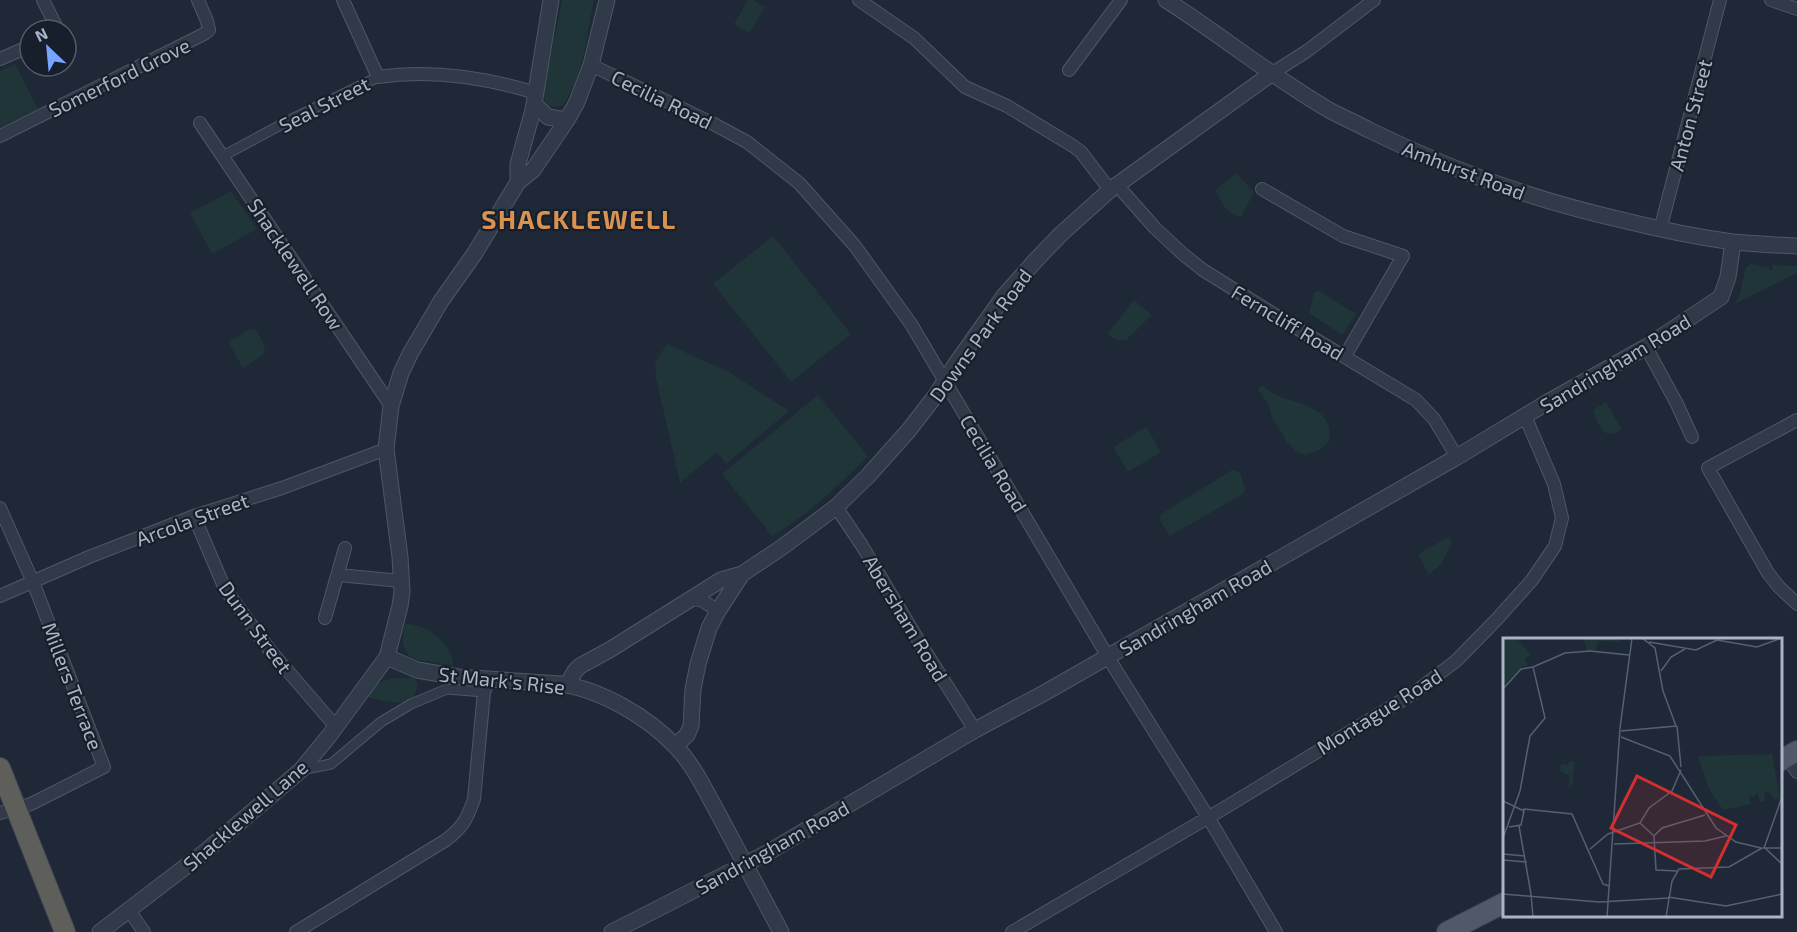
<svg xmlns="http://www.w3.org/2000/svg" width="1797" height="932" font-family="'Exo 2',sans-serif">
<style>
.green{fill:#203538}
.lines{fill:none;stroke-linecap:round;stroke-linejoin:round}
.pedestrian-casing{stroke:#4f5766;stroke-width:11}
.minor-casing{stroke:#4f5766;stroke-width:14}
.tertiary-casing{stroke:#4f5766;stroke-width:17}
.primary-casing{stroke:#3b4351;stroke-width:22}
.trunk-casing{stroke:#3c4452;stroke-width:22}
.pedestrian{stroke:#313a48;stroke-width:9}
.minor{stroke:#313a48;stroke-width:12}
.tertiary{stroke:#313a48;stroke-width:15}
.primary{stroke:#4f5968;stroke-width:20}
.trunk{stroke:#5e5e5b;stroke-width:20}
.labels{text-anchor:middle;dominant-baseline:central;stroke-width:4.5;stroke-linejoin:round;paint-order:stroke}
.street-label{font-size:20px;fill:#abb4c5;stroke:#171f2c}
.district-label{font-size:26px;font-weight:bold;letter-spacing:1.5px;fill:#da9251;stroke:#171f2c}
.inset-road{fill:none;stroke:#566070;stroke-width:1.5}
.view{fill:#d42f30;fill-opacity:0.15;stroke:#d42f30;stroke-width:3}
.inset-edge{fill:none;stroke:#abb4c5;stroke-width:3}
</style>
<rect width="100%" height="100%" fill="#1e2837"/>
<path class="green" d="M562,0H594C588,30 582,83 562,106L551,107L545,102L543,93Z
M748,0H753L765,7L749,33L734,24Z
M15,64L38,109L0,127V71Z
M1236,173L1254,192L1241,217C1227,215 1221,201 1215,190Z
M231,191L257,229L212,254L190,213Z
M773,236L851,334L791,382L713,284Z
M1751,264L1769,267V270H1772L1773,265L1797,266V273L1735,304L1740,294L1745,270L1747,266Z
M1319,291L1356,314L1342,335L1309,313L1314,293Z
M1134,300L1152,315L1126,340H1116L1107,334Z
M250,329L256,330C272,355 265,353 243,368L228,342Z
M667,344L729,372L789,411L726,464L717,452L680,483L656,378L655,363Z
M1262,385C1267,389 1273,393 1278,396C1302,405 1335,408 1329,442L1319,450L1306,455L1297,452L1287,442L1272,417L1267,402L1258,390L1259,387Z
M818,395L868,456C838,486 809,514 772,536L722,474Z
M1606,402L1622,430C1603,442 1598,424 1593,410Z
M1146,427L1161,452L1128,472L1113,447Z
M1232,470L1240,472L1245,489L1243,494L1170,536L1159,519L1161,514Z
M1450,536L1452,543L1442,563L1429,575L1418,554Z
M405,623C411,625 418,625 424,628C437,634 454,650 453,665L416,660C401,653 401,638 405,623Z
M394,678H413L418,684L413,699C399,706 383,701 367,697C376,686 379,680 394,678Z"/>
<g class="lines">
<g class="pedestrian-casing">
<path id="pedestrian" d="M223,156L288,121L378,77
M301,770L331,764L381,722L411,704L447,689L484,692"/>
</g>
<g class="minor-casing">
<path id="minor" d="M43,0L58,30
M343,0L378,77C431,69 484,77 536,93
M859,0L914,38L965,87L1007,106L1073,146L1081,152L1110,190
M1771,0L1797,9
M0,59L30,46
M591,65L710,122L747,142L799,183L855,246L911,324L1114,667L1208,817L1276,932
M1069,70L1121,0
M1271,74L1307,51L1374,0
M200,123L391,406
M0,136L204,34L209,30L207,21L198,0
M1117,185L1155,228L1184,255L1203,270L1275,315L1416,400L1434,419L1457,457
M1262,189L1343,236L1403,256L1345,356
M1660,230L1720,0
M1646,347L1677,404L1692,437
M1797,420L1708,468L1768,573L1779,587L1797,604
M836,507L861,544L920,643L975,730
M0,508L33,582L104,767L31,804L0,813
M194,516L225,589L269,649L336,727
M338,575L402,581
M0,596L89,557L194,516L282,488L386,449
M693,599L703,601L718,611
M325,618L345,548
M1787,757L1797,772
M128,909L144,932
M296,932L446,840C463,827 467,819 474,799L484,692L489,680
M1012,932L1221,810L1414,693L1457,660L1498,618L1532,580L1555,546L1562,518L1554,484L1525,416"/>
</g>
<g class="tertiary-casing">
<path id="tertiary" d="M1166,0C1221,35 1272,77 1329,110C1342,117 1356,123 1369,130C1450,170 1534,200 1622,220C1658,229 1696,237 1733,242C1754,244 1776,245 1797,246
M534,104L548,117L567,120
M518,182V164L533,110L551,0
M387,657L417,670L458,677L560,684C600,689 648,717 675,746C694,765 706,792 719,815C740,854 760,893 781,932
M567,685L575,671L580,666L611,649L721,580L742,574L781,548L836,507L868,476L909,430L936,395L955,365L1004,296L1035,261L1061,234L1110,190L1271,74
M675,746L687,735L691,726L693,689L698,664L709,628L718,611L742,574
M100,932L206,851L301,770L329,736L387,657L400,606L402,592L400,557L386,449L391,406L401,373L410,354L441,301L475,253L518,182L533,170L567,120L577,102L591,65L607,0
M612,932L767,853L975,730L1046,692L1457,457L1548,402L1646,347L1721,297L1728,277L1733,242"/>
</g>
<g class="primary-casing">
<path id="primary" d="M1780,761L1797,751
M1447,932L1504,903"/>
</g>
<g class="trunk-casing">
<path id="trunk" d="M0,768L65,932"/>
</g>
<use href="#pedestrian" class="pedestrian"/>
<use href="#minor" class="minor"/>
<use href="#tertiary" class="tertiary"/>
<use href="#primary" class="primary"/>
<use href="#trunk" class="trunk"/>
</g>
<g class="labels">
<g class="street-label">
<text transform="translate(119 77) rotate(-26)">Somerford Grove</text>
<text transform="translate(662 99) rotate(26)">Cecilia Road</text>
<text transform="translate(324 104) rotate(-27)">Seal Street</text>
<text transform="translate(1690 115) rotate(-75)">Anton Street</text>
<text transform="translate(1464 170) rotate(21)">Amhurst Road</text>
<text transform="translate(296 264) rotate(56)">Shacklewell Row</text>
<text transform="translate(1288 322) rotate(31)">Ferncliff Road</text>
<text transform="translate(980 335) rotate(-54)">Downs Park Road</text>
<text transform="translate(1615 363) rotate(-31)">Sandringham Road</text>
<text transform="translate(994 463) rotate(59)">Cecilia Road</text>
<text transform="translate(192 519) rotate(-20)">Arcola Street</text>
<text transform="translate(1195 607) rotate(-30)">Sandringham Road</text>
<text transform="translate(906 618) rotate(59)">Abersham Road</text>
<text transform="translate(256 627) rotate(54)">Dunn Street</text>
<text transform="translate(502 680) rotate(6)">St Mark's Rise</text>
<text transform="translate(73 686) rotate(69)">Millers Terrace</text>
<text transform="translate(1379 711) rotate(-32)">Montague Road</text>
<text transform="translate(245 815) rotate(-41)">Shacklewell Lane</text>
<text transform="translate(772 847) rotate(-29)">Sandringham Road</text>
</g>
<g class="district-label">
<text x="579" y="218">SHACKLEWELL</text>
</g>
</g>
<g transform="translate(1503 638)">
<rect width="279" height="279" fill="#1e2837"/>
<path d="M0,0H13L28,17L22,20L25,28L18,29L0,50ZM80,0H118L117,4L96,3L92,12H84ZM269,116L277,160L271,161L265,154L261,155L262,163L257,164L254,155L250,160L246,157L248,166L220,172L206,151L195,118ZM66,123L72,124L71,130L69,148L65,150L67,138L57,133L58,126L65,127Z" fill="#203538"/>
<path class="inset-road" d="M146,4L193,12L214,2L254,9L276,1M158,33L168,19L182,11M0,51L18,31L30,29M174,88L178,129M118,93L173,88L160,53L152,10L139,0M118,99L167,118L213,190L233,204L258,210M0,163L21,173L18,187L6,189M20,171L69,176L100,246L106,248M137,185L151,198L153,232L174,233M16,188L28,256M151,198L159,190L202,177M0,200L17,153L27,98L42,80L30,29L62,15L87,13L126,17M111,206L202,203L223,198M261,210L279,159M262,210L279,226M87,211L105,196L137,185L146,170L169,153L178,132M0,216L22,218M0,222L24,224M0,256L96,264L166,260M28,256L30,279M165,259L223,268L279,256M104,279L117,90L129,0M163,279L169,243L176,231L226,229L259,210H279"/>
<path class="view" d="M134,138L233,187L208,239L108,190Z"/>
<rect width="279" height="279" class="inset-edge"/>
</g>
<g transform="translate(48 48) rotate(334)"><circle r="28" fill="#171f2c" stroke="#525b69" stroke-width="1.5"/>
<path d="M0-4.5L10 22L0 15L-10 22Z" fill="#76a6ff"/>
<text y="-9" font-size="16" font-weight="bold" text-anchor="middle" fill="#abb4c5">N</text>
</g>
</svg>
